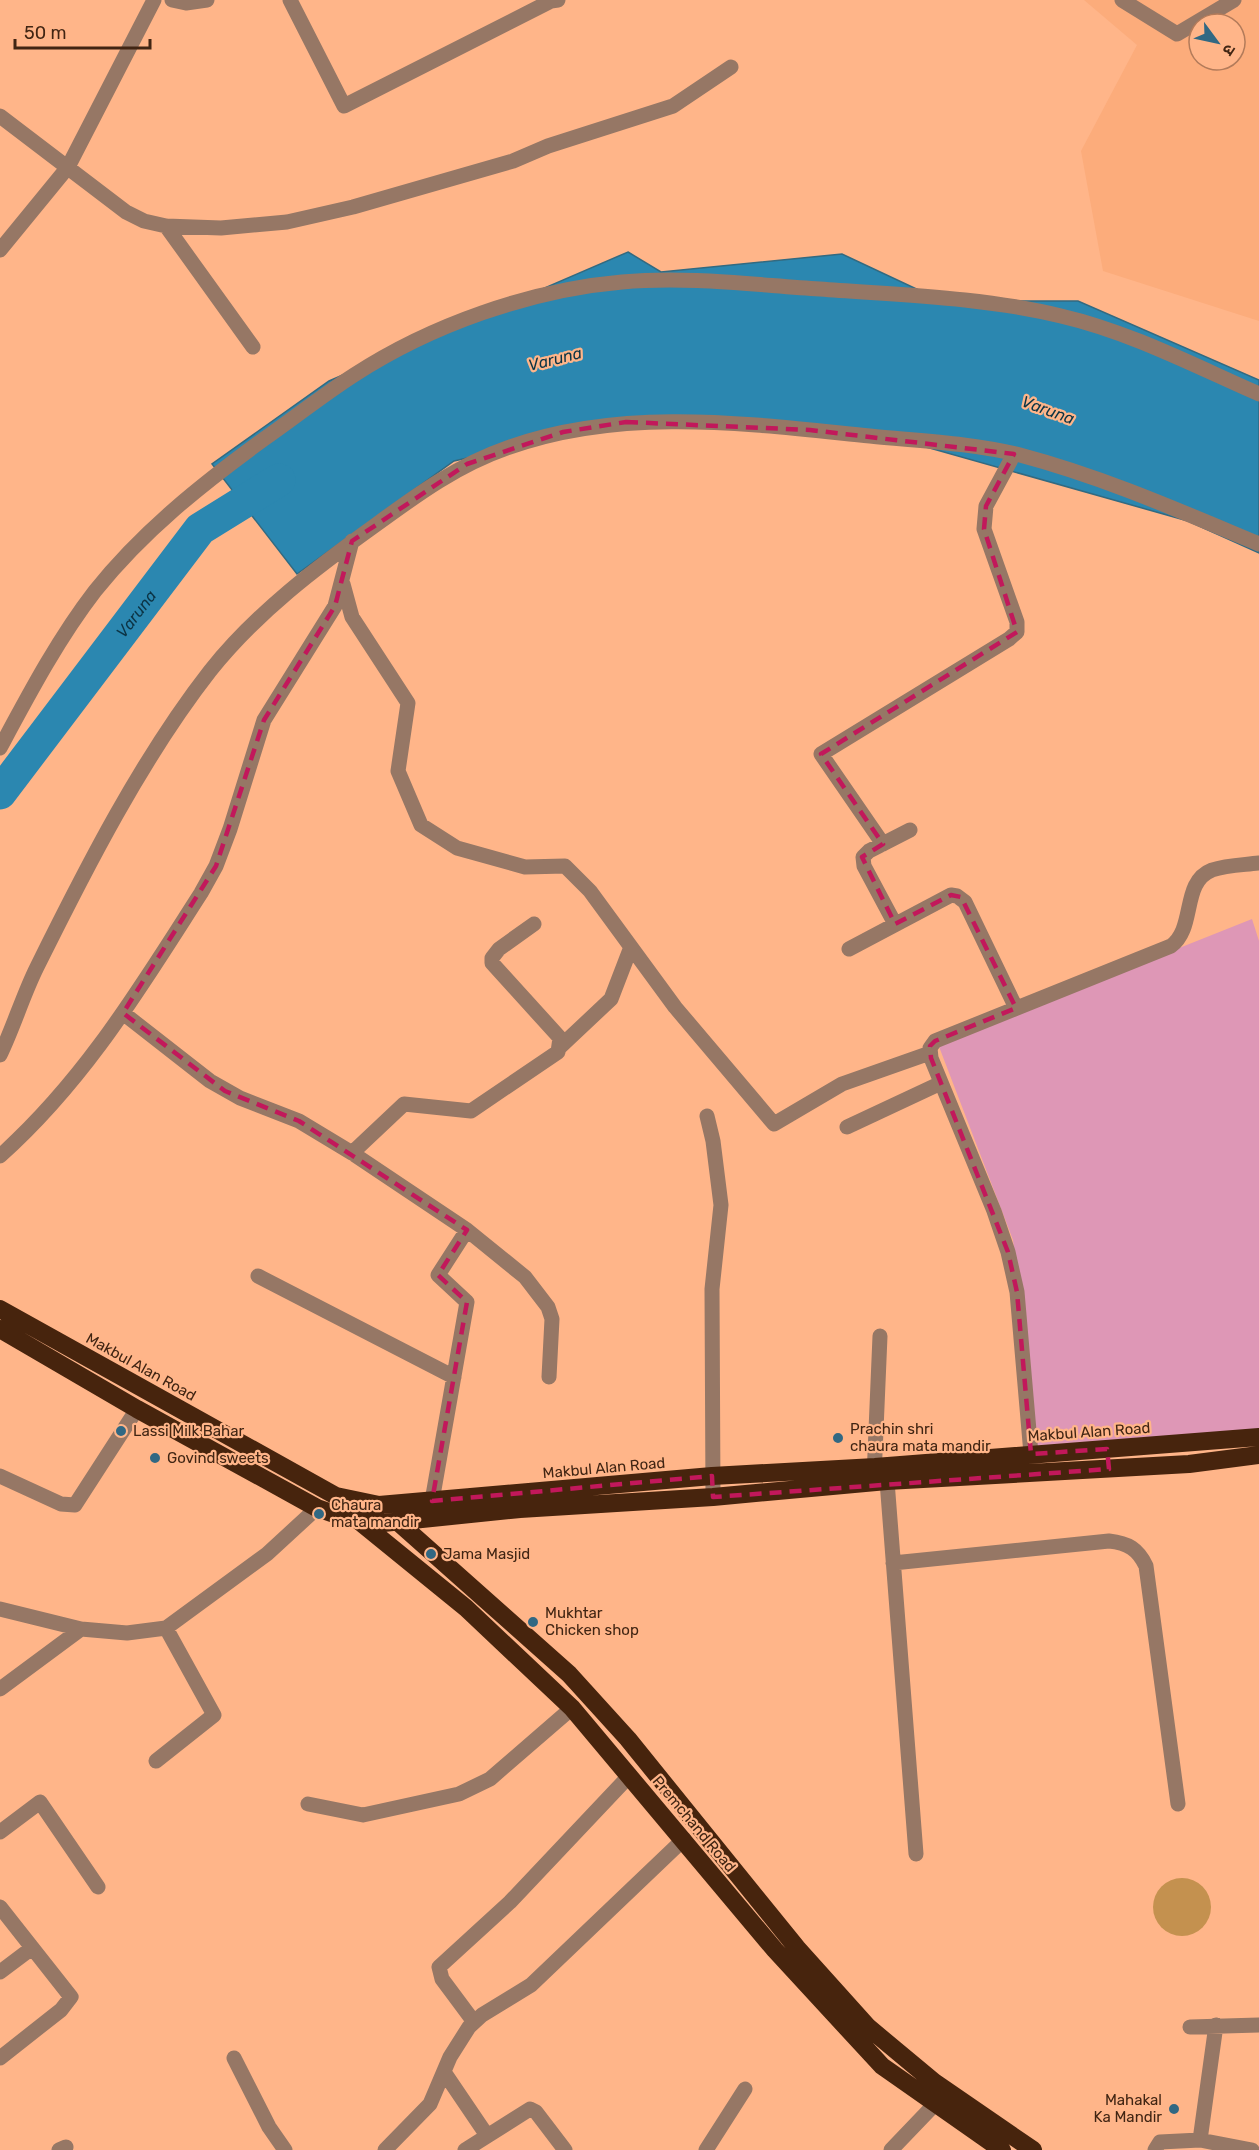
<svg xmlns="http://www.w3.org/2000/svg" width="1259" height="2150" font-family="Rubik,'Noto Sans Devanagari',sans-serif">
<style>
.built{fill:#fcac7b;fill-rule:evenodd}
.green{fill:#de97b6}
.water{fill:#2b87b0;stroke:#326a81;stroke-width:1.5}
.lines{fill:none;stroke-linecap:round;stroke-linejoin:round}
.river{stroke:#2b87b0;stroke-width:33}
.building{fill:#c4914f}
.minor{stroke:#967765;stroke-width:15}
.highway{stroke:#47240d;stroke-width:18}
.marked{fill:none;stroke:#c2185b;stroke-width:4.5;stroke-dasharray:12 8;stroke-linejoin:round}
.poi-dot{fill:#316883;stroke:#ffb589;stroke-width:2}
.labels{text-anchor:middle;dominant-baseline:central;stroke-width:4.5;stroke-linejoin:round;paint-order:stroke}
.street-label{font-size:15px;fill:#412513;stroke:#ffb589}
.poi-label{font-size:15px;fill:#412513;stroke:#ffb589;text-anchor:start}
.water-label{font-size:16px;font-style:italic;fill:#0c3445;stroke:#ffb589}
</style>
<rect width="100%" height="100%" fill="#ffb589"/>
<path class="built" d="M1084,0H1259V321L1103,271L1081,151L1137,45ZM1199,24H1235V60H1199Z"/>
<path class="green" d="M1252,919L1259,941V1436L1037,1452L1013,1240L938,1044Z"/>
<path class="water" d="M628,252L661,272L842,254L942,301H1078L1259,380V553L1188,521L912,443L657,416L454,461L297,574L212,464L329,381Z"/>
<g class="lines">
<path class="river" id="s1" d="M0,793L200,529L279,480"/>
</g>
<path class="building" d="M1153 1907a29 29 0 1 1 58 0a29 29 0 1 1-58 0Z"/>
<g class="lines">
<path class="minor" d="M172,0L186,3L207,0
M290,0L344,106L551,1L558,0
M1122,0L1177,34L1234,0
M0,116L126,212L144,221L166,226L221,228L287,222L353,207L513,161L548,146L673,106L731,67
M166,226L253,347
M0,250L68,167L154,0
M343,584L352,617L408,703L398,771L421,825L457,848L525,867L565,866L590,891L675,1007L774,1124L842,1084L930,1053
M0,748C29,694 58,639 95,591C143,531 202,484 264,439C294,418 323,395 354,375C431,325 530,290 622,282C688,276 755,285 820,289C900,295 983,297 1061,316C1130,332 1195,366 1259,394
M883,844L821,754L1009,639L1017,632V622L984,529L986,506L1014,454
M895,924L864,866L863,857L869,851L910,830
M849,949L951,895L957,896L965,902L1016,1008
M123,1013L210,1081L240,1098L299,1121L352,1153L467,1230L525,1277L548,1307L552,1319L549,1377
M560,1047L611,999L631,947
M0,1055C14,1026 23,995 37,967C86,868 142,758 210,671C256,613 317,567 377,524C418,494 458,465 507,448C623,406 750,424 870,436C920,441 972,443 1020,455C1103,477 1180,511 1259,544
M707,1116L713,1141L721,1205L712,1289L713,1497
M847,1127L941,1083
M352,1153L404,1104L471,1111L558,1052L560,1038L492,963V958L499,949L534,924
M0,1156C85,1080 140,988 201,893L216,866L230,829L264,720L335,606L352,541
M258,1276L454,1377
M1031,1454L1017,1292L1008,1252L994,1211L931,1058L930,1048L935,1041L1171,946C1196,928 1181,882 1212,870C1227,865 1243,865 1259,863
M0,1476L61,1504L75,1505L137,1409
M874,1477L880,1336
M887,1481L916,1854
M432,1501L467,1302L438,1275L467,1230
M893,1563L1109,1541C1128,1543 1138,1549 1146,1566L1178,1804
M0,1609L81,1629L127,1633L166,1628L267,1554L317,1508
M0,1689L81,1629
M156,1761L214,1715L166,1628
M308,1804L363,1815L459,1794L490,1779L572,1708
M0,1832L40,1802L98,1887
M0,1907L71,1997L61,2010L0,2058
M0,1972L32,1948
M474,2022L442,1979L439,1967L510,1902L630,1775
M1190,2027L1259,2025
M234,2058L269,2127L285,2150
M444,2072L486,2134
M1200,2140L1252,2150
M59,2150L66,2147
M385,2150L430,2104L450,2057L469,2027L482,2015L531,1985L684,1839
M465,2150L530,2109L536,2112L565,2150
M706,2150L745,2089
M891,2150L935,2104
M1155,2150L1160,2142L1200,2140L1216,2025"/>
<path class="highway" d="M0,1309L336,1496L379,1505L712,1476L875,1467L1259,1437
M0,1329L137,1409L317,1508L340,1516L383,1523L520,1509L713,1497L887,1481L1189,1464L1259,1455
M359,1521L466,1608L572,1708L775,1950L882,2066L1002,2150
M398,1522L569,1674L628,1739L797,1948L868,2027L934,2082L1033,2150"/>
</g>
<path class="marked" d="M626,422L810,430L1014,454L986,506L984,529L1017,632L821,754L883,844L862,857L895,924L951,895L961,897L1016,1008L935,1041L930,1046L931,1058L1008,1252L1017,1292L1031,1454L1107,1449L1109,1469L713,1497L712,1476L432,1501L467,1302L438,1275L467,1230L299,1121L225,1091L123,1013L216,866L264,720L335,606L352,541L467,464L563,432Z"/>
<g class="poi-dot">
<circle cx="121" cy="1431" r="6"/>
<circle cx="838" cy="1438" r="6"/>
<circle cx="155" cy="1458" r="6"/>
<circle cx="319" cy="1514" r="6"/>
<circle cx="431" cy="1554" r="6"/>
<circle cx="533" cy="1622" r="6"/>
<circle cx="1174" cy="2109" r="6"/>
</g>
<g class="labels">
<g class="street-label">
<text transform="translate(141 1367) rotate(29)">Makbul Alan Road</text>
<text transform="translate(1089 1432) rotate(-4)">Makbul Alan Road</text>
<text transform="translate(604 1468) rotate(-5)">Makbul Alan Road</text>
<text transform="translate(694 1824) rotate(50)">Premchand Road</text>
</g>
<g class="poi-label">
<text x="850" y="1429">Prachin shri<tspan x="850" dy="17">chaura mata mandir</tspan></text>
<text x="133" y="1431">Lassi Milk Bahar</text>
<text x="167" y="1458">Govind sweets</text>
<text x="331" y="1505">Chaura<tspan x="331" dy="17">mata mandir</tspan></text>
<text x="443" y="1554">Jama Masjid</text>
<text x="545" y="1613">Mukhtar<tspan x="545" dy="17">Chicken shop</tspan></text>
<text x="1162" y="2100" text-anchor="end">Mahakal<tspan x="1162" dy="17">Ka Mandir</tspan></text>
</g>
<g class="water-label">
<text transform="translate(555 359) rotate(-14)">Varuna</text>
<text transform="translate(1048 410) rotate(20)">Varuna</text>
<text stroke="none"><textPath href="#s1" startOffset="225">Varuna</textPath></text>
</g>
</g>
<g transform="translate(1217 42) rotate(123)"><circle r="28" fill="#ffb589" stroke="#b37b5a" stroke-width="1.5"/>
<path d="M0-4.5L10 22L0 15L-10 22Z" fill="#316883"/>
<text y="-9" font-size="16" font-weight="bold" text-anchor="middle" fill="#412513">उ</text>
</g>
<path d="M15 39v9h135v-9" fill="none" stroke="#412513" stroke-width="3"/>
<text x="24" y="39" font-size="18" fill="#412513" stroke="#ffb589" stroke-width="4.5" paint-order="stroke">50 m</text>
</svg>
